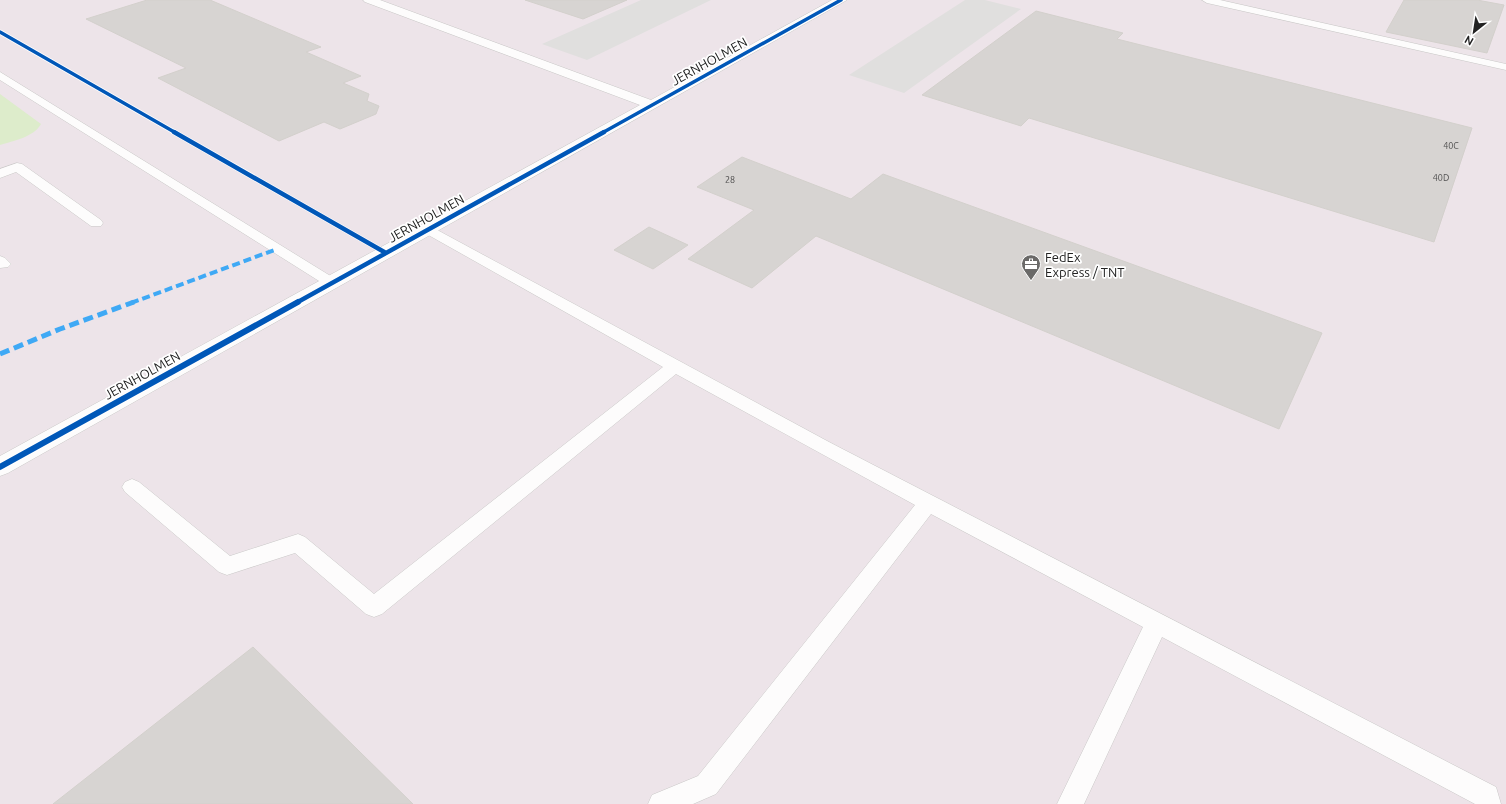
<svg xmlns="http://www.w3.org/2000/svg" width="1506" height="804" font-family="Ubuntu,sans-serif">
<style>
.industrial{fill:#ede4e9}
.grass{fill:#ddeccb}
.parking{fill:#e0dfde}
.building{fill:#d7d4d2;stroke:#d3d0cc}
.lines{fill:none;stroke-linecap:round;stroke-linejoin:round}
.service-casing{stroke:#c9c8c7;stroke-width:1}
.minor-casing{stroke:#c9c8c7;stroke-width:1}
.service{fill:#fdfcfc;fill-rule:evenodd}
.minor{fill:#fdfcfc;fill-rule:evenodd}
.quiet-far1{stroke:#3fa9f5;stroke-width:4;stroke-dasharray:8 4;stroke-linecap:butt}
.quiet{stroke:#3fa9f5;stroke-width:5;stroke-dasharray:10 5;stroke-linecap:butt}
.cycleway-far2-casing{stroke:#fff;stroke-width:5}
.cycleway-far1-casing{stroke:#fff;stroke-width:6}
.cycleway-casing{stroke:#fff;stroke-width:8}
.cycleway-far2{stroke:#0057b8;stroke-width:3.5}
.cycleway-far1{stroke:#0057b8;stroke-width:4.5}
.cycleway{stroke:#0057b8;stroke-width:6}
.labels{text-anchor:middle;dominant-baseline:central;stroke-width:3.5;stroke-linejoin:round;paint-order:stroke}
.far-number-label{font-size:9px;fill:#4f4e4e}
.street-label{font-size:13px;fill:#222;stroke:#fff}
.poi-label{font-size:13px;fill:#222;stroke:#fff;text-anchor:start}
</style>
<rect width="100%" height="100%" fill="#f0eeeb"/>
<path class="industrial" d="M0,0H1506V804H0Z"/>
<path class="grass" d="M0,94L41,124C34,137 13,141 0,145Z"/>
<path class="parking" d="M641,0H711L587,60L542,44Z
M965,0H985L1021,9L904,93L849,75Z"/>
<path class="building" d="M147,0H210L321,47L306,52L361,76L343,83L369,94L367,101L379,106L376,114L340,129L324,122L279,141L158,78L186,68L86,19Z
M525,0H627L583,19Z
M1404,0H1477L1504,5L1487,53L1386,32Z
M1036,11L1123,33L1117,39L1472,128L1434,242L1029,118L1021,126L922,95Z
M742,157L851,199L883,174L1322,333L1279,429L816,236L752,288L688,259L754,210L697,187Z
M649,227L688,245L653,269L614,250Z
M253,647L413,804H53Z"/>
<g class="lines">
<g class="service-casing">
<path id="service" d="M1202,0H1220L1506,64V70L1207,3Z
M0,72L337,280L340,283L337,286H327L0,80Z
M17,163L22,164L101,220L103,223L101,226H91L16,172L0,178V169Z
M428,225L829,442L1496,787L1501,804H1475L1162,637L1084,804H1057L1143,627L931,514L716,794L693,804H648L652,795L698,776L915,505L676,374L382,614L374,617L366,614L295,553L227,575L219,572L125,492L122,487L125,482L132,479L139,482L230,556L298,534L305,537L374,594L663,367L423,232L421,229L423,226Z
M0,256L5,258L11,264L8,267L0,268Z"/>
</g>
<g class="minor-casing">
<path id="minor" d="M363,0H380L651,100L832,0H847L8,473L0,476V456L640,105L365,2Z"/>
</g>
<use href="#service" class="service"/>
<use href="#minor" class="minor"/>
<path class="quiet-far1" d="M131,303L277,249"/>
<path class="quiet" d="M0,354L60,329L134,302"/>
<g class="cycleway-far2-casing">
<path id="cycleway-far2" d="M0,32L176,133
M602,133L841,0"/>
</g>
<g class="cycleway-far1-casing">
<path id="cycleway-far1" d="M174,132L386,253
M296,303L604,132"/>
</g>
<g class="cycleway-casing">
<path id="cycleway" d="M0,467L298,302"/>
</g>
<use href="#cycleway-far2" class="cycleway-far2"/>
<use href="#cycleway-far1" class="cycleway-far1"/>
<use href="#cycleway" class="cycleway"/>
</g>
<defs>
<g id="office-pin" transform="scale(1)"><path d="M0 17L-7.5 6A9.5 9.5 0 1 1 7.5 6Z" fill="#6a6968" stroke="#fff"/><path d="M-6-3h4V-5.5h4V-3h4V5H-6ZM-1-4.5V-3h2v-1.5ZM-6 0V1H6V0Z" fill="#fff"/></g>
</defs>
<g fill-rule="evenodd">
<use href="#office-pin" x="1031" y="264"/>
</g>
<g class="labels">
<g class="far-number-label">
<text x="1451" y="146">40C</text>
<text x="1441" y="178">40D</text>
<text x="730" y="180">28</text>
</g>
<g class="street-label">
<text transform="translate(709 61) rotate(-29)">JERNHOLMEN</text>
<text transform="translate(426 218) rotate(-29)">JERNHOLMEN</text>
<text transform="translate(142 375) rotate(-29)">JERNHOLMEN</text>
</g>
<g class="poi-label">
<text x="1045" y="257">FedEx<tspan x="1045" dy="15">Express / TNT</tspan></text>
</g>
</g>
<g transform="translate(1474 32) rotate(210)" stroke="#ffffff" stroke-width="3" paint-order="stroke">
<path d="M0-3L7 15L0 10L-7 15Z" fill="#222222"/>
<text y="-6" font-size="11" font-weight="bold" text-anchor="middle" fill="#222222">N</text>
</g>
</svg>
